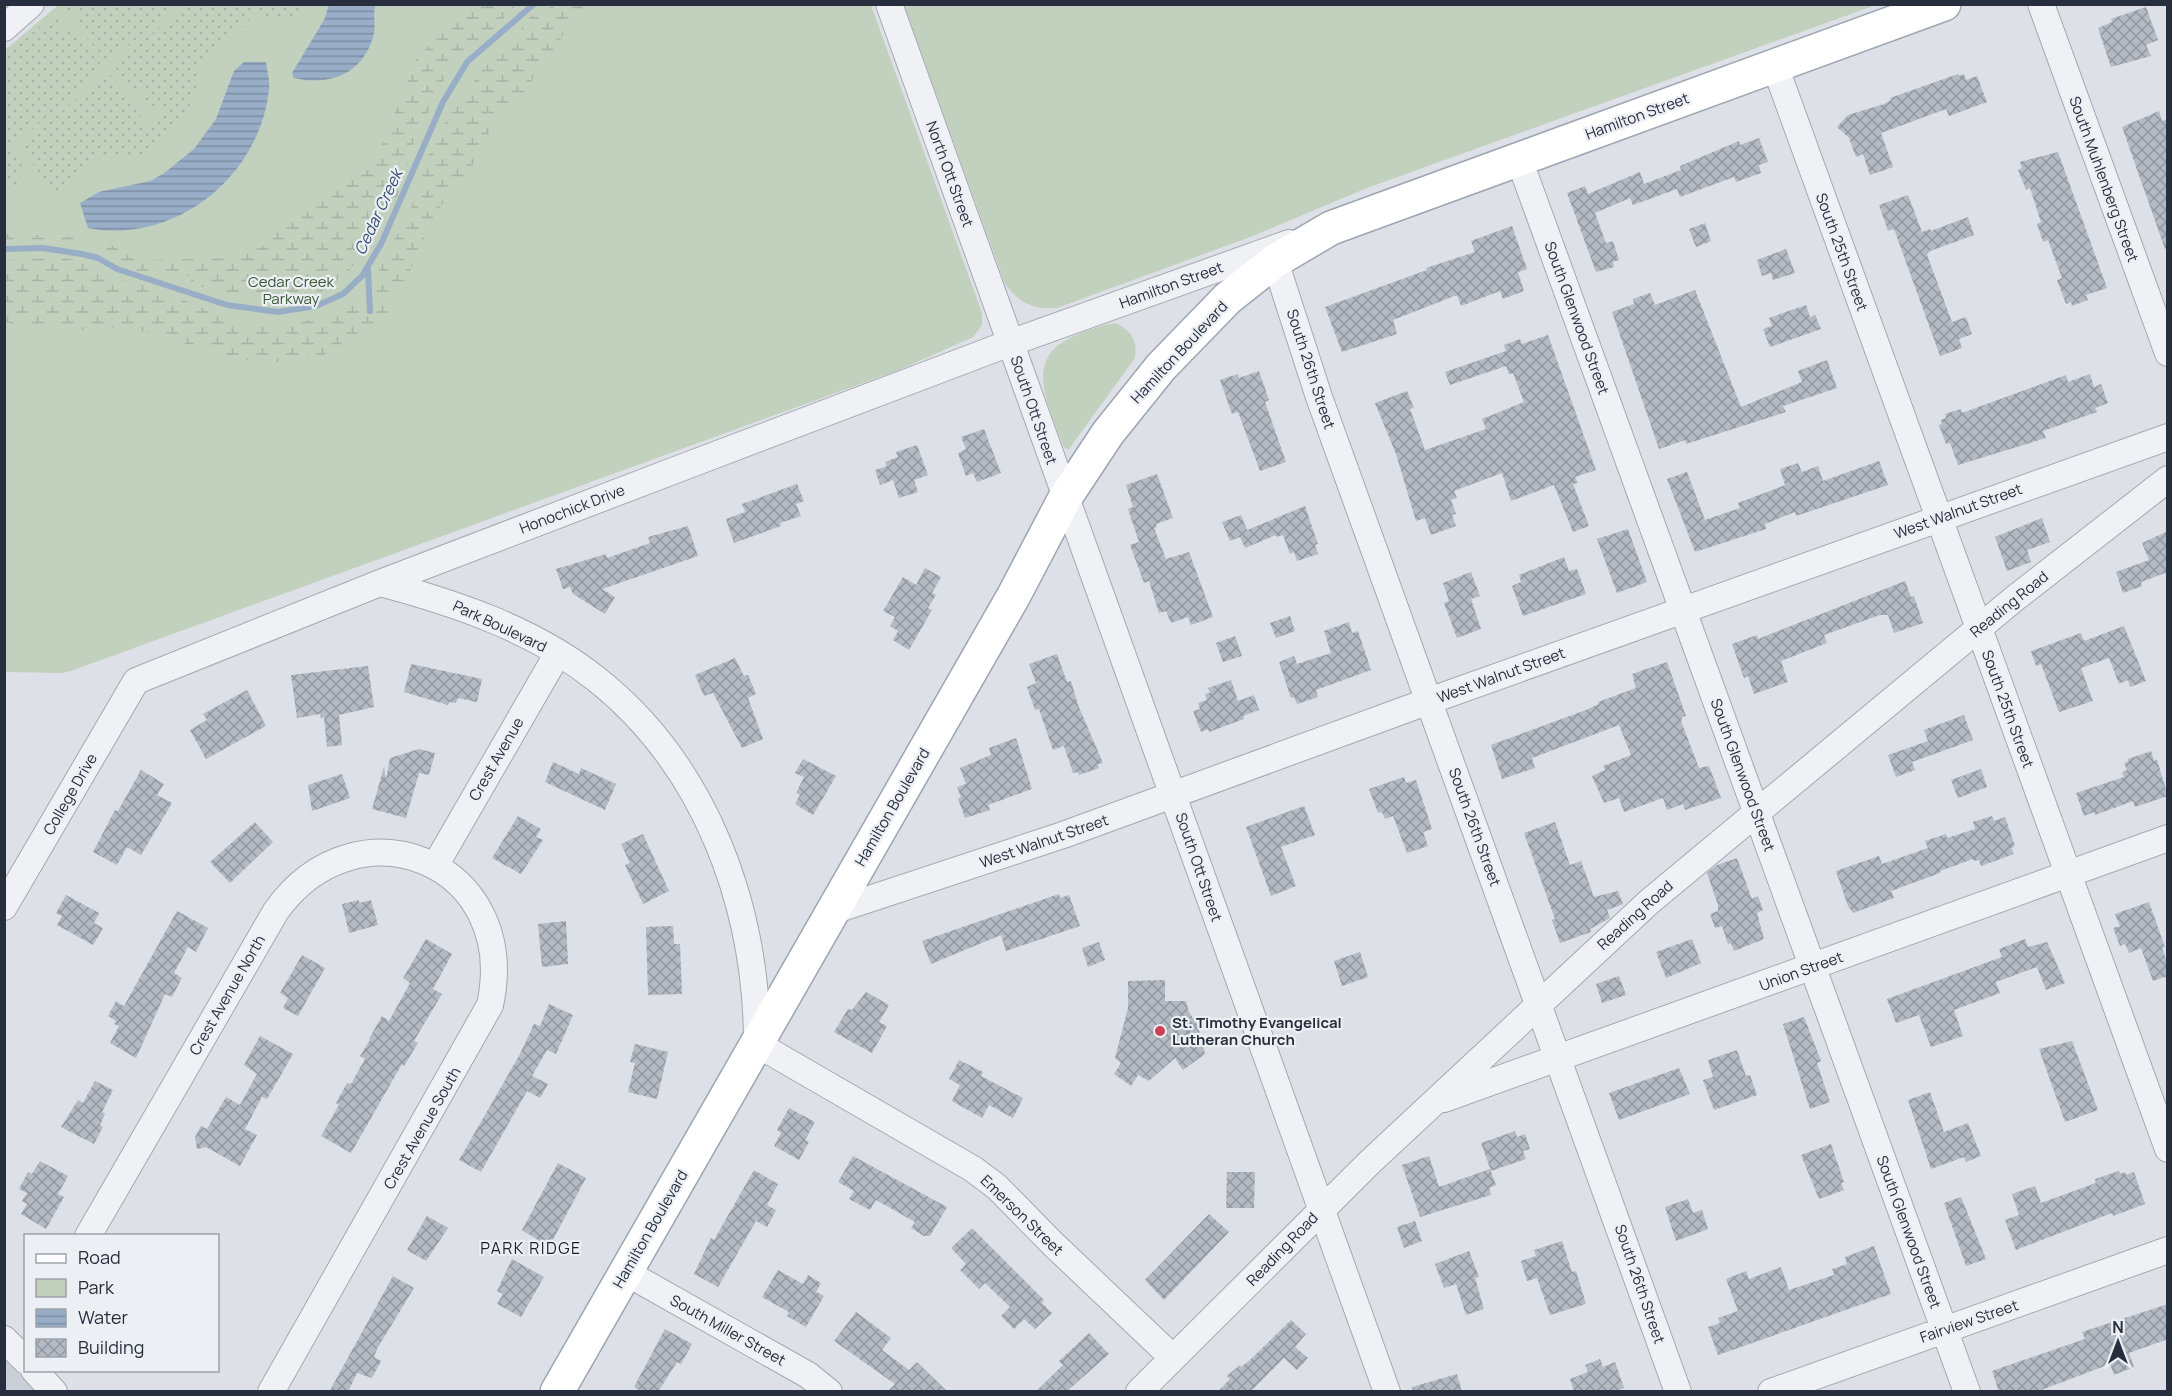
<svg xmlns="http://www.w3.org/2000/svg" width="2172" height="1396" font-family="Manrope,sans-serif">
<style>
.built{fill:#cbd0d8}
.green{fill:#c2d0be}
.wetland{fill:url(#wetland-marsh)}
.garden{fill:url(#garden-dots)}
.water{fill:url(#water-rules)}
.lines{fill:none;stroke-linecap:round;stroke-linejoin:round}
.stream{stroke:#98aec7;stroke-width:6}
.building{fill:url(#building-cross-hatch)}
.minor-casing{stroke:#a3a8b1;stroke-width:28}
.major-casing{stroke:#9ca5b2;stroke-width:36}
.minor{stroke:#eff1f5;stroke-width:26}
.major{stroke:#fff;stroke-width:33}
.poi-dot{fill:#cc4255;stroke:#eceff4;stroke-width:2}
.labels{text-anchor:middle;dominant-baseline:central;stroke-width:4.5;stroke-linejoin:round;paint-order:stroke}
.street-label{font-size:15px;fill:#272e3d;stroke:#eceff4}
.park-label{font-size:15px;fill:#3b5834;stroke:#eceff4}
.poi-label{font-size:15px;font-weight:bold;fill:#272e3d;stroke:#eceff4;text-anchor:start}
.water-label{font-size:16px;font-style:italic;fill:#314d70;stroke:#eceff4}
.neighbourhood-label{font-size:16px;letter-spacing:1.5px;fill:#19202d;stroke:#eceff4}
</style>
<defs>
<pattern id="wetland-marsh" width="20" height="14" patternUnits="userSpaceOnUse" patternTransform="scale(1.5)"><rect width="20" height="14" fill="#c2d0be"/><path d="M1 5h8M5 5V1M11 12h8M15 12V8" fill="none" stroke="#a7b3a4"/></pattern>
<pattern id="garden-dots" width="8" height="8" patternUnits="userSpaceOnUse" patternTransform="scale(1.5)"><rect width="8" height="8" fill="#c2d0be"/><path d="M2 2h.1M6 6h.1" fill="none" stroke="#a7b3a4" stroke-width="1.8" stroke-linecap="round"/></pattern>
<pattern id="water-rules" width="6" height="5" patternUnits="userSpaceOnUse" patternTransform="scale(1.5)"><rect width="6" height="5" fill="#98aec7"/><path d="M0 2.5h6" fill="none" stroke="#7c8ea3"/></pattern>
<pattern id="building-cross-hatch" width="8" height="8" patternUnits="userSpaceOnUse" patternTransform="scale(1.5)"><rect width="8" height="8" fill="#b4bac3"/><path d="M0 0l8 8M0 8l8-8" fill="none" stroke="#9298a0"/></pattern>
</defs>
<rect width="100%" height="100%" fill="#dde1e7"/>
<path class="built" d="M5,1358L15,1369L36,1391H5Z"/>
<path class="green" d="M58,5H871L982,313V325L973,337L899,370L71,671L61,673L5,672L4,51Z
M904,5V4L1876,5L1367,188L1253,236L1057,308C1032,310 1020,303 1005,284Z
M1115,323C1131,330 1138,340 1135,358L1069,449L1064,448C1049,404 1019,356 1079,334C1091,329 1102,325 1115,323Z"/>
<path class="wetland" d="M557,4L584,5L517,102L493,119L484,150L434,215L408,276L391,298V319L347,338L333,352L294,363L243,360L145,332L118,328L74,331L61,326L28,328L5,322V260L64,258L84,262L119,280L145,285L247,325H292L338,311L351,297L359,296L362,312L379,310L376,290L379,267L409,214L428,156L443,126L491,58L513,41L530,17Z
M475,5H516L483,40L449,69L412,147L402,187L392,207L347,274C337,278 333,285 324,290C290,311 231,292 194,285L188,276C164,276 140,276 119,262C108,254 106,246 93,242L5,240V234L62,236L108,242L124,254L148,260L237,258L270,242L288,218L373,167L416,60L432,41Z"/>
<path class="garden" d="M65,4H175V5L113,59H105L77,27L79,22L77,19L81,14L78,11L71,17L62,7Z
M185,5H306C291,26 275,16 253,13L251,19L201,65L194,97L179,124L157,147L135,157L90,159L54,193L23,151L24,145L103,75H111L129,96L127,99L131,108L141,109L145,114L139,118L148,130L165,114L155,105L149,110L143,92L133,91L116,72L117,64Z
M55,13L63,24L56,29L58,31L66,33L71,31L100,63L99,71L20,140L12,143L11,150L18,154L23,169L16,187L5,189V57Z"/>
<path class="water" d="M329,5H376C372,13 376,23 374,33C365,72 332,87 294,78L292,73L324,20Z
M244,62H266C267,71 270,80 269,89C260,177 175,245 88,228L80,203L99,192L150,181L163,174L194,149L216,119L234,71Z"/>
<g class="lines">
<path class="stream" d="M4,249L43,248L82,254L98,258L117,269L227,305L278,312L316,306L343,294L362,276L381,244L443,102L467,62L534,4
M368,270L370,311"/>
</g>
<path class="building" d="M2146,7L2158,40L2146,45L2151,56L2111,67L2098,28L2112,22L2111,19Z
M1958,74L1959,76L1964,74L1966,80L1977,76L1987,102L1949,116L1946,109L1881,133L1893,167L1870,175L1863,154L1856,157L1849,138L1837,127L1848,115L1884,104L1891,100L1890,98Z
M2159,111L2162,121L2168,119V249H2165L2122,127Z
M1759,138L1768,162L1759,165L1761,173L1736,182L1734,177L1680,197L1677,189L1633,205L1630,198L1595,213L1606,243L1613,241L1619,260L1613,262L1614,267L1596,272L1567,193L1585,186L1588,194L1640,172L1644,184L1681,170L1680,166L1739,141L1740,145Z
M2058,152L2107,288L2086,295L2088,300L2072,306L2071,302L2066,304L2057,280L2062,278L2048,240L2043,242L2037,224L2041,222L2030,188L2026,190L2018,170L2022,168L2020,162Z
M1908,195L1922,232L1930,229L1931,231L1968,217L1974,235L1930,251L1927,255L1952,322L1966,317L1972,334L1959,339L1962,348L1940,356L1894,229L1888,231L1879,205Z
M1705,223L1711,241L1696,247L1689,229Z
M1512,226L1527,269L1518,272L1524,291L1503,299L1500,291L1461,306L1457,295L1393,320L1397,334L1342,352L1325,307L1427,270L1426,268L1475,252L1471,241Z
M1786,249L1795,273L1773,280L1771,273L1762,276L1757,260Z
M1695,290L1741,407L1802,382L1798,371L1827,360L1837,388L1783,406L1786,412L1686,444L1685,440L1659,449L1612,312L1634,304L1633,299L1650,293L1655,305Z
M1806,305L1810,317L1815,315L1821,329L1770,347L1763,329L1772,326L1769,318Z
M1548,335L1596,470L1575,477L1578,483L1573,484L1589,526L1573,532L1554,485L1511,501L1502,473L1454,491L1457,498L1451,500L1456,514L1452,515L1456,526L1431,535L1425,518L1416,521L1396,454L1375,403L1407,391L1414,408L1410,409L1425,450L1486,429L1482,419L1524,402L1513,373L1509,374L1506,366L1450,385L1445,372L1506,351L1504,345L1520,339L1522,344Z
M1259,371L1269,400L1265,402L1286,462L1260,471L1238,412L1232,414L1220,380L1238,374L1239,378Z
M2090,374L2094,387L2101,384L2108,403L2095,408L2097,412L2043,431L2046,438L1958,465L1950,443L1946,444L1939,425L1942,424L1941,420L1946,418L1945,414L1961,409L1962,413L2066,375L2068,382Z
M984,429L1001,473L977,482L973,473L966,476L958,453L966,449L961,437Z
M917,445L928,475L914,480L918,492L899,498L893,480L880,485L875,470L887,466L885,462L898,457L896,452Z
M1879,461L1888,485L1796,516L1795,512L1765,524L1766,529L1695,552L1667,479L1687,472L1705,520L1740,508L1738,503L1785,485L1780,469L1798,463L1802,472L1818,466L1823,481Z
M1157,474L1173,518L1156,524L1157,527L1154,528L1166,559L1189,552L1213,617L1191,625L1188,617L1171,623L1166,611L1159,613L1149,581L1144,583L1130,545L1139,542L1128,509L1133,507L1126,485Z
M797,484L804,501L796,504L801,516L780,523L781,526L734,543L726,519L745,512L742,504Z
M1305,506L1318,544L1315,545L1318,554L1297,561L1294,552L1290,554L1283,535L1277,537L1276,535L1245,548L1240,537L1230,541L1222,522L1241,515L1247,530Z
M2042,518L2050,542L2027,550L2031,562L2007,571L1995,537Z
M688,526L698,556L602,589L615,597L605,614L573,594L570,587L563,589L556,569L606,554L607,558L650,543L648,537Z
M1628,529L1647,582L1617,593L1597,539Z
M2168,531V572L2141,582L2142,586L2123,593L2116,572L2149,560L2142,543Z
M1564,557L1569,571L1577,569L1586,594L1523,616L1512,586L1521,582L1519,575Z
M925,568L941,577L932,593L936,595L928,608L932,610L909,650L893,640L898,631L890,626L895,617L883,611L903,577L916,585Z
M1471,572L1480,596L1471,599L1481,629L1457,638L1444,603L1449,601L1443,583Z
M1905,581L1911,597L1914,596L1923,623L1894,633L1888,615H1880L1824,635L1827,643L1781,661L1788,682L1754,694L1748,676L1744,678L1732,644L1757,635L1758,639Z
M1290,616L1295,631L1276,638L1270,623Z
M1349,622L1352,633L1358,631L1371,670L1316,690L1318,697L1297,704L1294,697L1291,698L1279,662L1294,656L1297,664L1331,653L1324,631Z
M2124,626L2146,681L2130,687L2128,680L2119,684L2109,658L2081,668L2093,701L2059,712L2041,664L2036,666L2031,651L2081,633L2084,641Z
M1235,636L1242,656L1223,662L1216,643Z
M1057,654L1067,682L1071,681L1078,705L1103,763L1098,764L1099,768L1079,775L1078,772L1073,773L1064,746L1053,750L1039,709L1035,710L1027,687L1036,683L1029,664Z
M735,658L744,676L748,675L756,694L748,698L763,739L742,748L713,693L704,696L695,675Z
M1667,662L1686,716L1682,717L1681,721L1699,768L1709,766L1721,798L1685,810L1683,804L1667,810L1663,798L1624,812L1619,798L1604,803L1592,776L1605,770L1603,766L1631,755L1619,725L1532,758L1535,768L1502,779L1491,745L1586,710L1599,704L1598,702L1636,688L1632,674Z
M411,664L482,679L477,702L458,698L456,703L449,702L448,705L404,692Z
M368,666L374,707L339,715L342,745L327,747L324,717L321,718L320,714L297,718L291,675Z
M1231,680L1238,701L1254,695L1259,710L1243,716L1244,719L1209,732L1208,729L1201,732L1193,711L1200,709L1198,703L1207,700L1205,694L1210,693L1208,688Z
M247,690L266,726L206,759L190,730L207,720L203,714Z
M1964,715L1973,740L1912,762L1915,770L1896,777L1888,755L1928,741L1924,730Z
M1016,738L1032,789L988,805L990,810L965,818L958,799L961,797L957,787L966,784L960,768L991,755L989,748Z
M419,749L435,753L429,775L419,773L406,818L372,809L384,767L386,779L390,758Z
M2151,751L2154,761L2157,760L2168,796L2135,807L2133,801L2095,815L2094,812L2084,816L2076,793L2124,777L2122,772L2127,770L2124,763L2129,761L2128,759Z
M803,759L836,776L813,815L795,804L800,795L796,793L804,777L795,773Z
M553,762L579,774L581,768L616,784L605,810L545,782Z
M1981,769L1987,787L1958,798L1951,780Z
M141,770L164,784L157,795L172,803L141,855L127,847L117,865L93,852L115,810L118,811Z
M342,774L350,798L312,811L308,785Z
M1404,777L1406,783L1416,780L1432,829L1423,832L1428,846L1407,853L1393,816L1385,819L1382,812L1378,813L1369,789Z
M1304,806L1315,835L1281,847L1296,886L1271,896L1246,827Z
M518,816L541,829L536,837L543,840L521,874L492,858Z
M1992,816L1994,821L2005,817L2015,846L2011,848L2014,854L1981,866L1979,860L1974,861L1973,859L1940,871V873L1891,891L1894,898L1853,913L1848,906L1836,871L1879,856L1882,864L1928,848L1925,841L1946,834L1947,838L1975,829L1973,822Z
M255,822L273,842L230,883L210,862Z
M1555,822L1570,865L1581,861L1594,897L1618,891L1623,904L1607,910L1610,918L1590,929L1591,932L1560,943L1552,920L1555,919L1524,833Z
M643,834L669,891L643,904L625,865L630,863L621,844Z
M1737,858L1752,899L1758,896L1763,910L1757,913L1764,939L1734,951L1731,943L1728,944L1722,926L1715,928L1710,914L1718,911V905L1707,873L1717,865Z
M1059,894L1060,898L1069,895L1080,926L1006,951L1001,935L931,964L922,941Z
M66,895L99,913L94,923L103,928L93,945L57,925L62,916L56,913Z
M359,900V903L371,900L378,925L349,933L342,904Z
M2149,902L2165,947L2162,948L2168,965V976L2153,981L2141,948L2129,953L2125,944L2120,946L2113,928L2120,926L2115,914Z
M177,911L208,928L196,952L188,947L174,973L182,978L172,997L165,994L136,1058L110,1043L119,1026L114,1024L116,1021L108,1016L116,1001L124,1006Z
M566,921L568,964L542,967L538,924Z
M673,926L674,944H680L682,994L648,995L646,927Z
M426,939L452,954L433,989L442,994L414,1041L418,1043L404,1066L402,1064L351,1153L321,1136L339,1105L336,1103L347,1083L351,1084L365,1059L360,1056L370,1040L369,1039L382,1016L389,1021L410,983L403,978Z
M1692,939L1701,963L1666,978L1656,952Z
M2025,939L2028,947L2047,942L2065,983L2046,990L2037,967L1996,982L2000,993L1954,1010L1963,1036L1931,1047L1919,1015L1896,1023L1887,999L2002,957L1999,949Z
M1099,942L1105,960L1088,967L1082,948Z
M1360,952L1368,977L1342,986L1334,961Z
M302,955L325,968L298,1016L283,1008L288,998L280,993Z
M1619,976L1626,995L1602,1003L1596,984Z
M1165,980V1001H1186L1189,1012L1198,1026L1205,1054L1183,1070L1175,1058L1149,1081L1138,1075L1131,1086L1114,1074L1121,1063L1115,1058L1128,1008V981Z
M866,992L889,1005L879,1022L887,1026L872,1053L834,1032L848,1009L852,1010Z
M549,1004L573,1015L556,1054L547,1050L532,1076L548,1084L540,1098L527,1091L481,1172L459,1160L520,1054L534,1024L540,1026Z
M1804,1017L1821,1061L1817,1063L1830,1102L1810,1109L1783,1024Z
M260,1036L293,1054L267,1099L262,1097L245,1129L257,1135L240,1166L206,1147L197,1149L195,1137L201,1126L207,1129L226,1097L240,1105L257,1074L244,1065Z
M2072,1041L2098,1110L2065,1122L2039,1049Z
M635,1044L668,1052L657,1099L628,1092L635,1063L630,1062Z
M1737,1050L1746,1076L1750,1075L1757,1095L1714,1110L1703,1080L1713,1077L1708,1060Z
M959,1060L983,1072L981,1076L1023,1098L1013,1118L989,1105L982,1118L952,1101L960,1085L949,1079Z
M1679,1068L1690,1094L1619,1120L1609,1093Z
M95,1081L113,1090L102,1112L105,1114L100,1125L103,1127L94,1144L61,1127L78,1100L83,1103Z
M1930,1092L1944,1132L1968,1123L1981,1156L1966,1162L1964,1157L1931,1169L1908,1100Z
M789,1108L815,1122L805,1140L809,1142L799,1160L774,1146L781,1133L777,1130Z
M1515,1131L1517,1137L1525,1134L1530,1149L1523,1151L1526,1159L1491,1171L1481,1143Z
M1831,1144L1844,1182L1841,1183L1844,1190L1819,1199L1801,1155Z
M853,1156L947,1207L930,1236H924L911,1228L915,1222L876,1200L870,1210L849,1199L854,1191L838,1182Z
M1429,1156L1439,1187L1490,1169L1496,1185L1489,1188L1491,1195L1420,1217L1402,1165Z
M40,1161L68,1176L58,1194L64,1197L46,1229L21,1214L27,1204L22,1201L27,1193L19,1189L28,1172L32,1174Z
M558,1163L586,1178L549,1247L522,1230Z
M754,1170L778,1184L767,1205L776,1210L767,1227L756,1221L718,1287L694,1274L711,1238L714,1240Z
M2119,1171L2120,1174L2125,1172L2126,1175L2134,1172L2145,1204L2113,1216L2112,1213L2016,1250L2005,1220L2019,1215L2012,1194L2035,1186L2041,1203L2096,1183L2095,1179Z
M1227,1172H1255L1254,1208H1226Z
M1961,1197L1986,1259L1966,1266L1944,1203Z
M1688,1199L1693,1213L1702,1210L1708,1229L1676,1241L1665,1207Z
M1209,1214L1229,1232L1164,1300L1145,1280Z
M427,1216L448,1228L426,1261L407,1250Z
M1415,1221L1422,1241L1404,1248L1397,1227Z
M972,1228L1044,1300L1042,1303L1052,1313L1035,1329L1024,1319L1014,1329L1001,1316L1010,1307L985,1283L979,1289L960,1270L966,1264L951,1248Z
M1562,1241L1572,1272L1576,1271L1586,1304L1550,1315L1537,1278L1527,1281L1521,1261L1536,1256L1534,1250Z
M1874,1246L1891,1294L1718,1355L1708,1327L1720,1323L1718,1318L1738,1311L1726,1279L1746,1271L1749,1279L1781,1267L1789,1290L1834,1275L1832,1269L1847,1264L1845,1257Z
M1469,1251L1479,1277L1475,1278L1484,1309L1466,1315L1456,1284L1444,1288L1435,1264Z
M512,1259L544,1277L521,1317L497,1304L503,1294L497,1291Z
M778,1270L803,1284L808,1275L821,1283L816,1292L824,1296L806,1327L787,1316L789,1312L762,1297Z
M393,1276L414,1288L377,1349L374,1357L381,1361L372,1378L357,1373L348,1392H329Z
M2168,1304V1339L2129,1353L2134,1367L2114,1375L2110,1364L2036,1392H1999L1992,1371L2085,1339L2082,1332Z
M856,1312L891,1338L882,1350L909,1370L917,1362L948,1392H887L895,1384L834,1341Z
M1291,1320L1306,1334L1295,1347L1308,1358L1297,1370L1284,1358L1250,1392H1217L1230,1379L1227,1376L1240,1365L1241,1367L1250,1360Z
M665,1329L692,1344L681,1364L677,1362L658,1392H642L634,1387Z
M1089,1333L1109,1354L1066,1392H1035L1063,1365L1059,1361Z
M1600,1359L1603,1367L1615,1362L1624,1388L1614,1392H1574L1570,1379L1588,1372L1585,1365Z
M1457,1374L1462,1392H1413L1412,1387Z"/>
<g class="lines">
<g class="minor-casing">
<path id="minor" d="M889,4L1387,1392
M2041,4L2168,353
M4,28L31,4
M1775,66L2168,1149
M1519,159L1967,1392
M1275,261L1319,397L1678,1392
M380,583C455,603 533,629 595,678C706,765 757,907 757,1044L973,1169L997,1187L1053,1244L1173,1358
M435,866L558,653
M4,907L136,681L380,583L686,466L1010,343L1289,243
M833,911L1063,835L1429,701L2168,437
M1444,1099L2168,838
M88,1236L276,911C357,797 521,862 490,1005L271,1392
M625,1272L808,1375L829,1392
M4,1339L26,1361
M34,1370L54,1392
M1139,1392L1370,1162L1649,902L2014,599L2168,479
M1771,1392L2168,1250"/>
</g>
<g class="major-casing">
<path id="major" d="M557,1392L1013,597L1065,498L1108,433L1161,367L1228,298L1275,261L1331,228L1944,4"/>
</g>
<use href="#minor" class="minor"/>
<use href="#major" class="major"/>
</g>
<circle class="poi-dot" cx="1160" cy="1031" r="6"/>
<g class="labels">
<g class="street-label">
<text transform="translate(1637 116) rotate(-20)">Hamilton Street</text>
<text transform="translate(950 174) rotate(70)">North Ott Street</text>
<text transform="translate(2104 179) rotate(70)">South Muhlenberg Street</text>
<text transform="translate(1842 252) rotate(70)">South 25th Street</text>
<text transform="translate(1171 285) rotate(-20)">Hamilton Street</text>
<text transform="translate(1577 318) rotate(70)">South Glenwood Street</text>
<text transform="translate(1179 352) rotate(-47)">Hamilton Boulevard</text>
<text transform="translate(1311 369) rotate(72)">South 26th Street</text>
<text transform="translate(1034 410) rotate(71)">South Ott Street</text>
<text transform="translate(572 509) rotate(-21)">Honochick Drive</text>
<text transform="translate(1958 511) rotate(-20)">West Walnut Street</text>
<text transform="translate(2009 604) rotate(-39)">Reading Road</text>
<text transform="translate(500 626) rotate(25)">Park Boulevard</text>
<text transform="translate(1501 675) rotate(-20)">West Walnut Street</text>
<text transform="translate(2008 709) rotate(70)">South 25th Street</text>
<text transform="translate(496 759) rotate(-60)">Crest Avenue</text>
<text transform="translate(1743 775) rotate(70)">South Glenwood Street</text>
<text transform="translate(70 794) rotate(-60)">College Drive</text>
<text transform="translate(892 807) rotate(-60)">Hamilton Boulevard</text>
<text transform="translate(1475 827) rotate(70)">South 26th Street</text>
<text transform="translate(1044 841) rotate(-19)">West Walnut Street</text>
<text transform="translate(1199 867) rotate(71)">South Ott Street</text>
<text transform="translate(1635 915) rotate(-42)">Reading Road</text>
<text transform="translate(1801 971) rotate(-20)">Union Street</text>
<text transform="translate(227 995) rotate(-60)">Crest Avenue North</text>
<text transform="translate(422 1128) rotate(-60)">Crest Avenue South</text>
<text transform="translate(1022 1215) rotate(44)">Emerson Street</text>
<text transform="translate(650 1229) rotate(-60)">Hamilton Boulevard</text>
<text transform="translate(1909 1232) rotate(70)">South Glenwood Street</text>
<text transform="translate(1282 1249) rotate(-46)">Reading Road</text>
<text transform="translate(1640 1284) rotate(71)">South 26th Street</text>
<text transform="translate(1969 1321) rotate(-19)">Fairview Street</text>
<text transform="translate(728 1330) rotate(29)">South Miller Street</text>
</g>
<g class="park-label">
<text x="291" y="281">Cedar Creek<tspan x="291" dy="17">Parkway</tspan></text>
</g>
<g class="poi-label">
<text x="1172" y="1022">St. Timothy Evangelical<tspan x="1172" dy="17">Lutheran Church</tspan></text>
</g>
<g class="water-label">
<text transform="translate(378 212) rotate(-65)">Cedar Creek</text>
</g>
<g class="neighbourhood-label">
<text x="531" y="1248">PARK RIDGE</text>
</g>
</g>
<rect width="2172" height="1396" fill="none" stroke="#272e3d" stroke-width="12"/>
<rect x="24" y="1234" width="195" height="138" fill="#eceff4" stroke="#9da2ab" stroke-width="1.5"/>
<rect x="36" y="1254" width="30" height="9" fill="#ffffff" stroke="#9da2ab" stroke-width="1.5"/>
<text x="78" y="1264" font-size="18" fill="#272e3d">Road</text>
<rect x="36" y="1279" width="30" height="18" fill="#c2d0be" stroke="#9da2ab" stroke-width="1.5"/>
<text x="78" y="1294" font-size="18" fill="#272e3d">Park</text>
<rect x="36" y="1309" width="30" height="18" fill="url(#water-rules)" stroke="#9da2ab" stroke-width="1.5"/>
<text x="78" y="1324" font-size="18" fill="#272e3d">Water</text>
<rect x="36" y="1339" width="30" height="18" fill="url(#building-cross-hatch)" stroke="#9da2ab" stroke-width="1.5"/>
<text x="78" y="1354" font-size="18" fill="#272e3d">Building</text>
<g transform="translate(2118 1342)" stroke="#eceff4" stroke-width="4.5" paint-order="stroke">
<path d="M0-4.5L10 22L0 15L-10 22Z" fill="#272e3d"/>
<text y="-9" font-size="16" font-weight="bold" text-anchor="middle" fill="#272e3d">N</text>
</g>
</svg>
